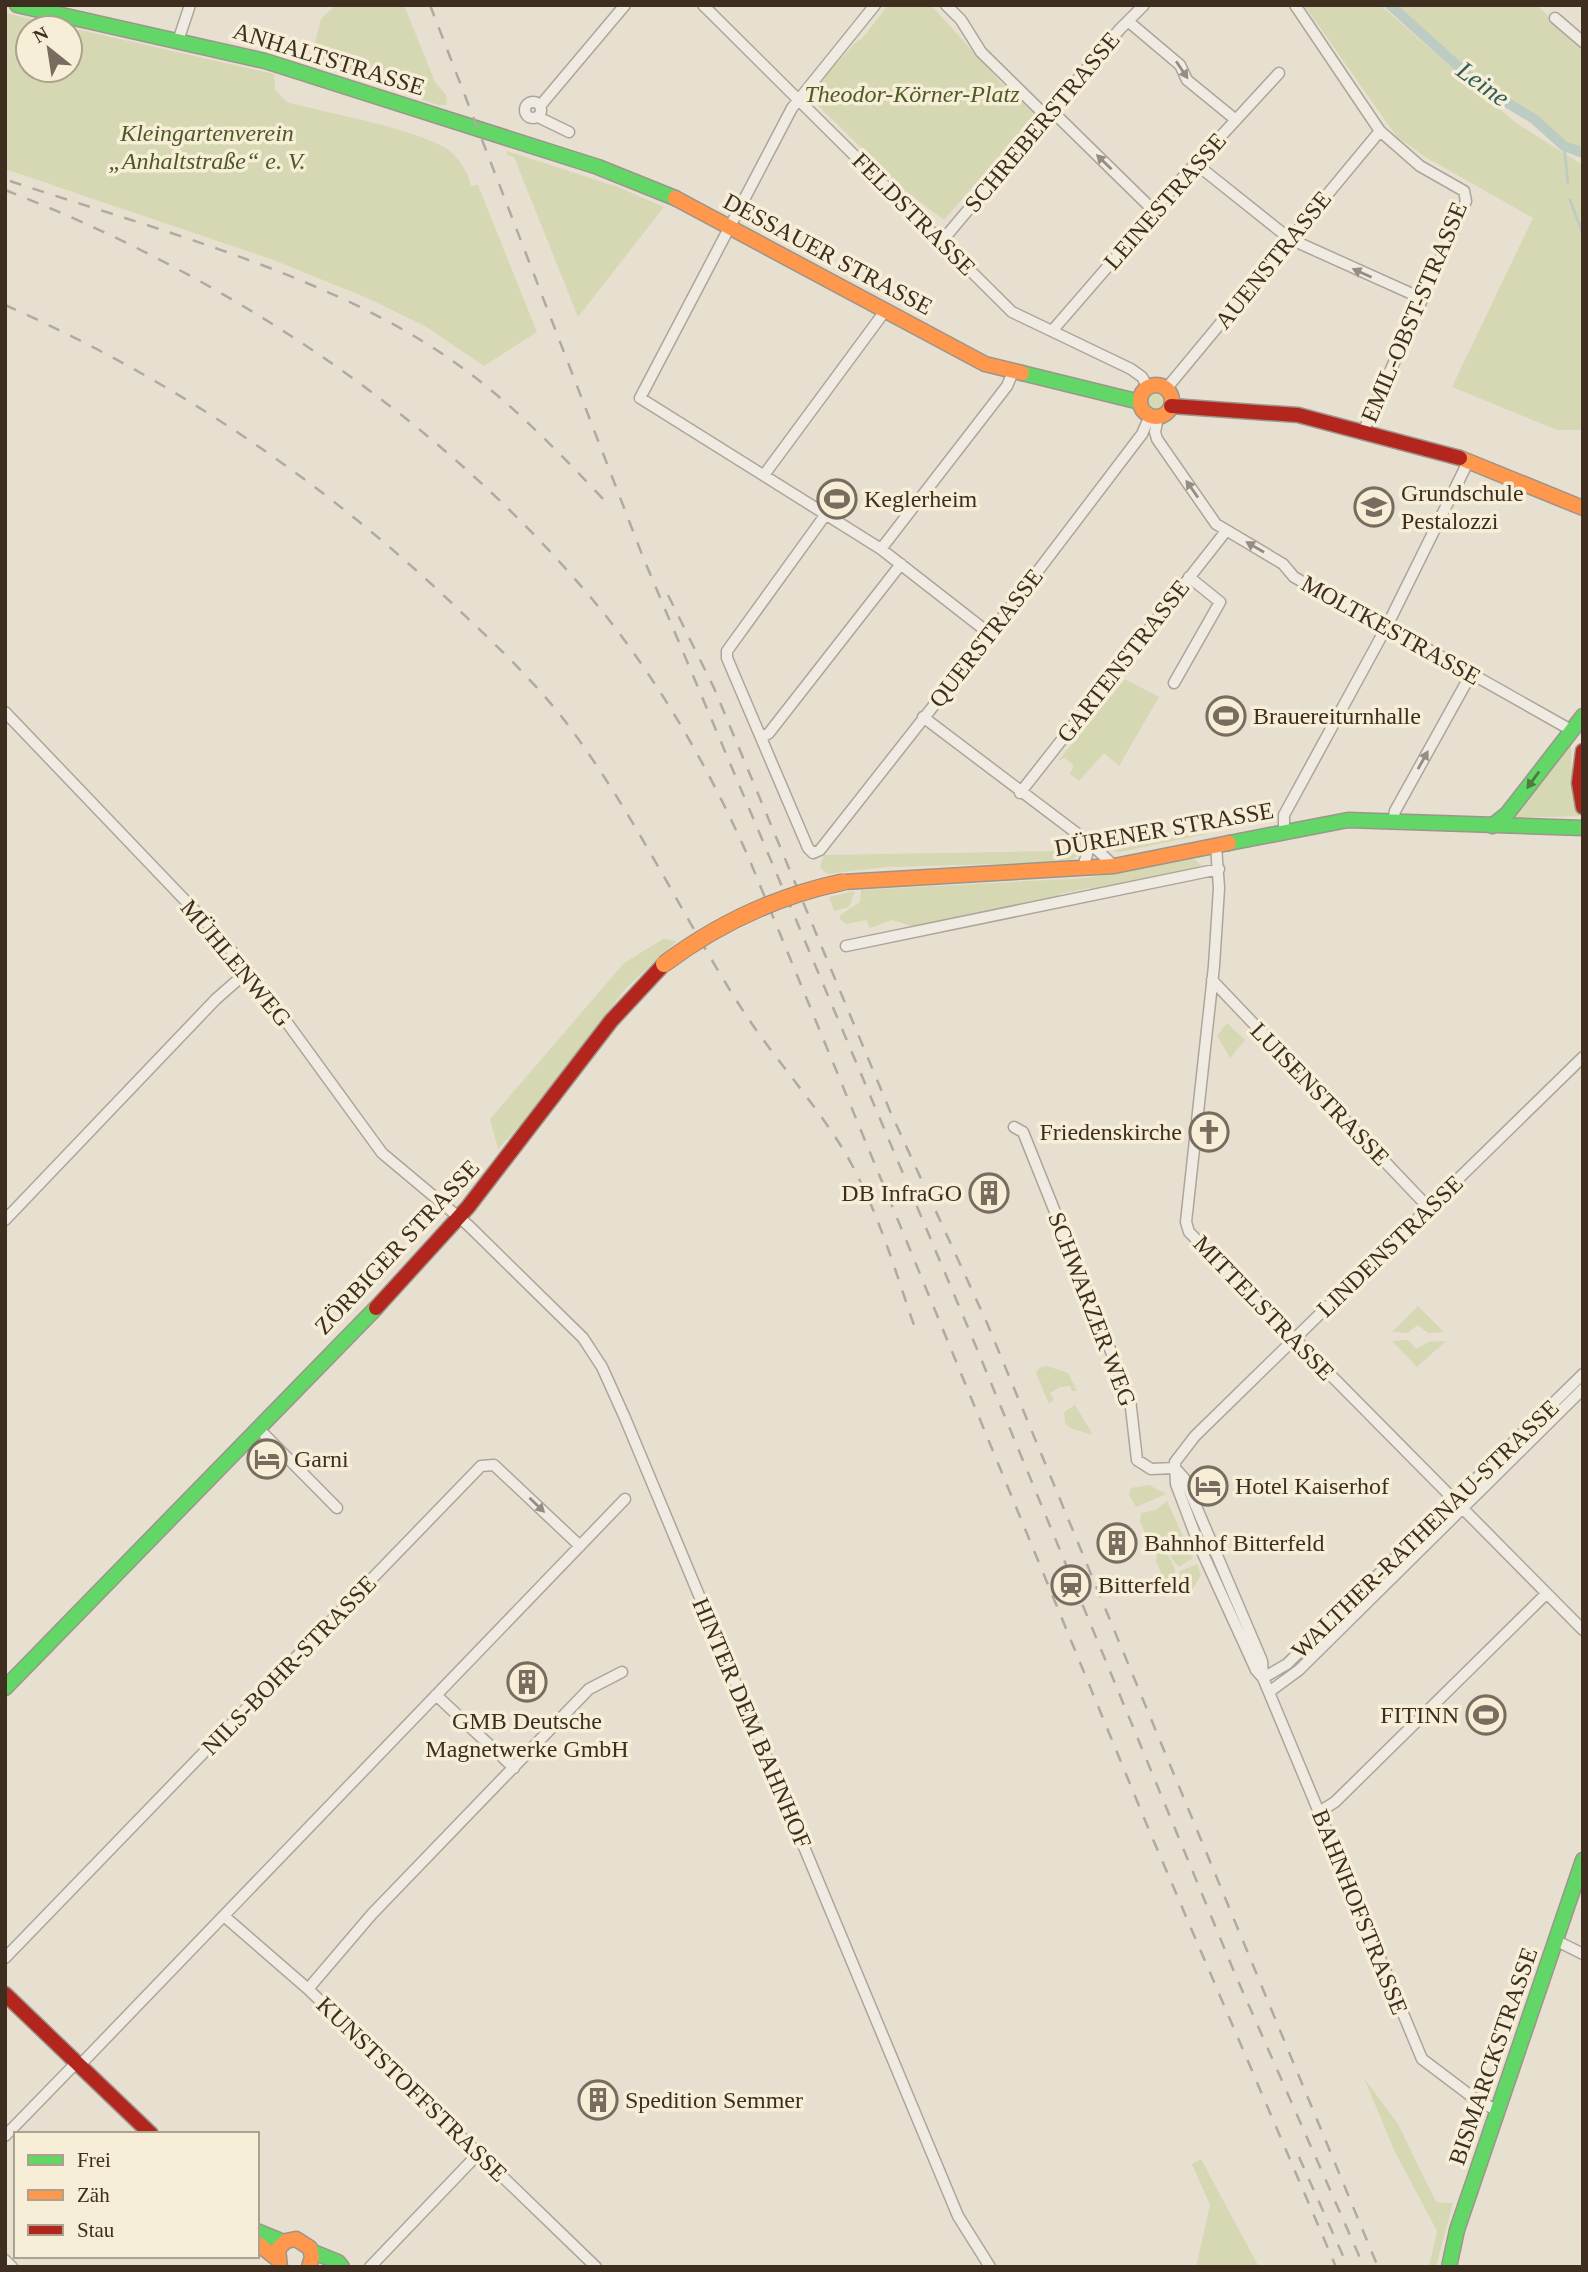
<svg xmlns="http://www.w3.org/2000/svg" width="1588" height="2272" font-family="Georgia,serif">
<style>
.green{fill:#d6d7b3;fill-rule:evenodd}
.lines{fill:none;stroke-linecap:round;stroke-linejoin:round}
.stream{stroke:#bcccc2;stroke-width:2.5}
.canal{stroke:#bcccc2;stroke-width:10}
.street-casing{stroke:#ada599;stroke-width:13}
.fast-casing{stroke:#9c958a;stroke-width:17}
.slow-casing{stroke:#9c958a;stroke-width:17}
.jam-casing{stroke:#9c958a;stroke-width:17}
.street{stroke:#efebe3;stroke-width:10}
.fast{stroke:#63d668;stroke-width:14}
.slow{stroke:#ff974d;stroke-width:14}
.jam{stroke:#b3261e;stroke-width:14}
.rail{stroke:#afaaa2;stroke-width:2.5;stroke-dasharray:12 12;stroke-linecap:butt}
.slow-bridge-casing{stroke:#928b80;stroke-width:18;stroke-linecap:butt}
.slow-bridge{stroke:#ff974d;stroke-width:16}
.oneway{fill:#968c82}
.oneway2{fill:#4e7a40}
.labels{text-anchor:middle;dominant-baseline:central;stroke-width:7;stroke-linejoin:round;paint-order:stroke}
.street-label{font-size:24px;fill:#3d2e20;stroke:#f7eed8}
.park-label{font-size:24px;font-style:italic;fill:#4d5a26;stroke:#f7eed8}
.poi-label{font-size:24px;fill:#3d2e20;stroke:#f7eed8;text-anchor:start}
.water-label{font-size:26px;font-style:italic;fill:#2f5d5a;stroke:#f7eed8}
</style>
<rect width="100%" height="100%" fill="#e7e0d1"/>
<path class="green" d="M336,5H404L435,82L446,95L447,105H438L330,67L323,61L315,42L321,19Z
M888,5H931L1003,85H1009L1036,114L944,220L907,192L807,95L857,41L862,39Z
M1304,5H1380L1516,123L1583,165V430H1557L1452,387L1533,218L1427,158L1397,137Z
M1390,5H1536L1583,46V153L1564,146L1534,119L1481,87Z
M5,13L274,74L275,90L287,102C333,115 402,125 444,147C457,154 468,171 471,186L478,185L537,332L484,366L425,326L365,297L271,259L5,169ZM28,28H70V70H28Z
M507,151L618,187L664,207L578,317L514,157L507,155Z
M1144 401a11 11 0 1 1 22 0a11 11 0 1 1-22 0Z
M1125,679L1159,697L1119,766L1104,753L1079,781L1070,774L1074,766L1065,758L1058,761Z
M1571,745L1572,782L1579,816L1515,818L1514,816L1568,746Z
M1206,830L1207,834L1120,852L1112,851Z
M1066,840L1076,847L1078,854L1070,862L887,867L827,874L820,867L824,855L1064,851Z
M1194,859L1203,867L1096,891L1089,888L1059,894V899L918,928L892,920L870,928L866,920L846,924L840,919V915L860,902L861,890L1086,878Z
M855,891L849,907L834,911L829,897Z
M663,939L677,941L626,988L530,1115L498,1149L490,1119L624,963Z
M1227,1023L1245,1040L1230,1058L1217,1036Z
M1418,1306L1444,1332L1428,1333L1418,1325L1407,1333L1392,1332Z
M1408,1340L1416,1349L1429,1342L1446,1341L1417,1367L1392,1341Z
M1047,1366L1068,1373L1077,1391H1072L1070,1386L1060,1387L1050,1393L1054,1400L1049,1404L1036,1373L1040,1367Z
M1075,1405L1093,1435L1070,1428L1065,1423L1064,1412Z
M1149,1485L1166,1494L1136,1507L1129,1495L1131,1488Z
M1167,1501L1193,1558L1179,1567C1167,1556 1166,1538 1146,1535L1140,1521L1141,1513L1156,1510Z
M1158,1544C1168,1553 1179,1570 1175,1585L1168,1590L1156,1561Z
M1197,1564L1201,1575C1195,1586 1189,1598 1174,1594L1173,1591L1179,1584L1180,1571Z
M1364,2078L1398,2124L1436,2202L1453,2203L1436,2267H1429L1437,2231L1395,2152Z
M1201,2159L1259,2267H1196L1210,2205L1192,2164Z"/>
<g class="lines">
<path class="stream" d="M1564,146L1568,183
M1570,200L1583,234"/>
<path class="canal" d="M1390,5L1481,87L1534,119L1564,146L1583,153"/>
<g class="street-casing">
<path id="street" d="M703,5L1012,312L1131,369L1142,377L1148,387
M875,5L792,108L640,398L881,549L990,634
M946,5L961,20L981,52L1046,116
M1295,5L1380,131L1420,166L1464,191L1466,201L1363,432
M1555,18L1583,42
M1129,22L1180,65L1187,80L1236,120
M178,41L190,5
M525 110a8 8 0 1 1 16 0a8 8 0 1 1-16 0Z
M540,106L625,5
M1051,110L1153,210
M538,117L569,132
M1196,164L1290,239L1421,298
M942,241L1120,29L1144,5
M1052,331L1149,219L1153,210L1279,73
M1166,389L1380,131
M1158,417L1155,432L1157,439L1216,524L1283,564L1294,577L1345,606L1376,620L1571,730
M764,475L885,311
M826,514L727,651V658L808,848L813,853L820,850L990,634L1142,434L1150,416
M881,549L1007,386L1013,372
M1174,683L1220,602L1189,577
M5,712L223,940L272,1002L382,1153L468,1225L583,1338L602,1367L625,1418L958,2216L990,2267
M923,717L1091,844L1114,866
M761,738L769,733L901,564
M1020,793L1226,531
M1393,821L1395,811L1471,674
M1284,832V815L1387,626L1469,460
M1216,846L1219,888L1214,966L1186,1222L1189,1232L1583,1630
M1082,869L1087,855L1085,841
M846,946L1219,869
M1212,980L1429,1208
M1014,1127L1023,1132L1130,1399L1137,1460L1151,1469L1175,1468
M5,1220L216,999L248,971
M258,1428L337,1508
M1175,1468L1184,1478L1262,1661L1263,1678
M1263,1678L1287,1664L1583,1374
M1269,1692L1299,1670L1583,1389
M436,1695L514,1768
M1319,1812L1335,1802L1546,1594
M224,1916L308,1989L596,2267
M1557,1941L1583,1954
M5,1958L481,1466L494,1465L580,1546
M308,1989L372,1914L589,1689L622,1672
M80,2065L625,1499
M1498,2111L1475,2099L1422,2059L1263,1678L1256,1670L1199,1545L1176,1484L1175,1462L1195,1436L1583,1057
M5,2136L77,2062
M5,2260L12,2267
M370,2267L478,2154"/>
</g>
<g class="fast-casing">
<path id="fast" d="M17,5L265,61L598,167L675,198
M1022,373L1140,402
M1492,826L1507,814L1583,716
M1229,843L1348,820L1583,828
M5,1688L376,1308
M257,2231L284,2242
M311,2251L338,2262L342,2267
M1449,2267L1457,2230L1583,1860"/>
</g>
<g class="slow-casing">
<path id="slow" d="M675,198L985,364L1022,373
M1140 401a16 16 0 1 1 32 0a16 16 0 1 1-32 0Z
M1460,458L1583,508
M843,882L1114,866L1229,843
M257,2243L276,2258
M280,2267L278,2249L286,2241L296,2239L310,2248L312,2257L309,2267"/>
</g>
<g class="jam-casing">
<path id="jam" d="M1171,406L1298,415L1460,458
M1583,751L1579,783L1583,807
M376,1308L468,1207L611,1021L664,964
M5,1994L151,2134"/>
</g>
<use href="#street" class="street"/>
<use href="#fast" class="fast"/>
<use href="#slow" class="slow"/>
<use href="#jam" class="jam"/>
<path class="rail" d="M430,5L643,557L972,1337L1235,1974L1364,2267
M10,181C151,228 324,273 447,357C507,398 555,448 604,500
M5,190C233,278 452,425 606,616C665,691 712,774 750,861L1149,1830L1336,2267
M5,305C173,379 325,482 457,608C495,644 533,680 565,721C632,809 680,912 740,1006C773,1058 816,1103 847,1156C879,1212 896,1274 917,1334
M668,595L714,688L890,1111L987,1323L1378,2267
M1299,2157L1348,2267"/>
<g class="slow-bridge-casing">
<path id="slow-bridge" d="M664,964C719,923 776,896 843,882"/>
</g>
<use href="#slow-bridge" class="slow-bridge"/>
</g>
<defs><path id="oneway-solid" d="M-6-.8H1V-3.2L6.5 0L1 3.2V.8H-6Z" transform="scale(1.75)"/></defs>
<g class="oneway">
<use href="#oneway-solid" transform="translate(1182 70) rotate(56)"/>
<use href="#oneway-solid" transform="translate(1104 162) rotate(-136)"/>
<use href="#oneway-solid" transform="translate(1362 273) rotate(-156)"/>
<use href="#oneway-solid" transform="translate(1192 489) rotate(-125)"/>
<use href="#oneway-solid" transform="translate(1255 547) rotate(-150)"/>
<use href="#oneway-solid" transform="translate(1423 760) rotate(-61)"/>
<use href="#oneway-solid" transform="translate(537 1505) rotate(44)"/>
</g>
<use class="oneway2" href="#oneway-solid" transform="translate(1533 780) rotate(126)"/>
<defs>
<g id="stadium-ring" transform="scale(2.0125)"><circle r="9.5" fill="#f7eed8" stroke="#786c5e" stroke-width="1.5"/><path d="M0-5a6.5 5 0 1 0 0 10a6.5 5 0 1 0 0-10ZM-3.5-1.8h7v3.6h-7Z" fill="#786c5e"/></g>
<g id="school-ring" transform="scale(2.0125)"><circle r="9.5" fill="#f7eed8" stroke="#786c5e" stroke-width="1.5"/><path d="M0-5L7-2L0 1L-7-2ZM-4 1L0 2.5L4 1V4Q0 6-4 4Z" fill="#786c5e"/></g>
<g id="church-ring" transform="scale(2.0125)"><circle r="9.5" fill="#f7eed8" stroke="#786c5e" stroke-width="1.5"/><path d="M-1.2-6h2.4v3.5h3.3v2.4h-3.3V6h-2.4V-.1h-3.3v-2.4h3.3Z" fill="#786c5e"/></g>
<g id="building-ring" transform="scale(2.0125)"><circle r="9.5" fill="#f7eed8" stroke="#786c5e" stroke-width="1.5"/><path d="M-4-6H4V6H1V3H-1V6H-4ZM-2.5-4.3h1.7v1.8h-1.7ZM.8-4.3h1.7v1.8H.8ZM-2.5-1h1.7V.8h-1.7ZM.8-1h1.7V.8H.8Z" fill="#786c5e"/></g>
<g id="hotel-ring" transform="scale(2.0125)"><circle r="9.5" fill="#f7eed8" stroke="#786c5e" stroke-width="1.5"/><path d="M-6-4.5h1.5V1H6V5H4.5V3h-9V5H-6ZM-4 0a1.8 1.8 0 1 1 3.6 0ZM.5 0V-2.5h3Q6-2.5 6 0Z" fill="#786c5e"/></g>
<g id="station-ring" transform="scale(2.0125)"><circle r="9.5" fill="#f7eed8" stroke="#786c5e" stroke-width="1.5"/><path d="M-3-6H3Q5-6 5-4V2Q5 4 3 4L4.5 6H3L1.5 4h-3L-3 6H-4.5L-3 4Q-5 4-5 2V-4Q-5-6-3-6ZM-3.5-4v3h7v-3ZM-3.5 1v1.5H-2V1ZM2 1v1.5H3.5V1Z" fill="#786c5e"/></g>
</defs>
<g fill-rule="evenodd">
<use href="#stadium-ring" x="837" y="499"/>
<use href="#school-ring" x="1374" y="507"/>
<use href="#stadium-ring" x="1226" y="716"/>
<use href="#church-ring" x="1209" y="1132"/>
<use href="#building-ring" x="989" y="1193"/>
<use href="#hotel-ring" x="267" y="1459"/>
<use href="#hotel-ring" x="1208" y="1486"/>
<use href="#building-ring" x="1117" y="1543"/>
<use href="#station-ring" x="1071" y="1585"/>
<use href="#building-ring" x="527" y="1682"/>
<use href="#stadium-ring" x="1486" y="1715"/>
<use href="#building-ring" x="598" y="2100"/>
</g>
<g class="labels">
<g class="street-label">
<text transform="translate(329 59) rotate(17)">ANHALTSTRASSE</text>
<text transform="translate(1042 122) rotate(-50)">SCHREBERSTRASSE</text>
<text transform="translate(1165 201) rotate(-49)">LEINESTRASSE</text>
<text transform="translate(914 214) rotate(45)">FELDSTRASSE</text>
<text transform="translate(828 254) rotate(28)">DESSAUER STRASSE</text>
<text transform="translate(1273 260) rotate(-51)">AUENSTRASSE</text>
<text transform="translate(1414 312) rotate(-67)">EMIL-OBST-STRASSE</text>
<text transform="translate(1391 630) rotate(29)">MOLTKESTRASSE</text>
<text transform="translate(986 638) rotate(-52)">QUERSTRASSE</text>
<text transform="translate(1123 661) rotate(-52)">GARTENSTRASSE</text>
<text transform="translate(1164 829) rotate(-10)">DÜRENER STRASSE</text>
<text transform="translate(236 963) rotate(50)">MÜHLENWEG</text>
<text transform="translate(1320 1094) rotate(46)">LUISENSTRASSE</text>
<text transform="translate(1390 1246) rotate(-44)">LINDENSTRASSE</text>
<text transform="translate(397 1247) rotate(-47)">ZÖRBIGER STRASSE</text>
<text transform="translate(1264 1308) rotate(46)">MITTELSTRASSE</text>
<text transform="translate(1092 1309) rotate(69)">SCHWARZER WEG</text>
<text transform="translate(1425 1529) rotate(-44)">WALTHER-RATHENAU-STRASSE</text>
<text transform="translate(289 1665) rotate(-46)">NILS-BOHR-STRASSE</text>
<text transform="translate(752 1723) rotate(67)">HINTER DEM BAHNHOF</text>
<text transform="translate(1360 1912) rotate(68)">BAHNHOFSTRASSE</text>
<text transform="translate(1493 2056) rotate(-71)">BISMARCKSTRASSE</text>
<text transform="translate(412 2089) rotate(44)">KUNSTSTOFFSTRASSE</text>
</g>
<g class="park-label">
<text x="912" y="94">Theodor-Körner-Platz</text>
<text x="207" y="133">Kleingartenverein<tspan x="207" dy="28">„Anhaltstraße“ e. V.</tspan></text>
</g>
<g class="poi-label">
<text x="1401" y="493">Grundschule<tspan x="1401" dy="28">Pestalozzi</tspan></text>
<text x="864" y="499">Keglerheim</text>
<text x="1253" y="716">Brauereiturnhalle</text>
<text x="1182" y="1132" text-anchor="end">Friedenskirche</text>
<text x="962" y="1193" text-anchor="end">DB InfraGO</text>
<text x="294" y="1459">Garni</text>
<text x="1235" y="1486">Hotel Kaiserhof</text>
<text x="1144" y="1543">Bahnhof Bitterfeld</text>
<text x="1098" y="1585">Bitterfeld</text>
<text x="1459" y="1715" text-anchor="end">FITINN</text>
<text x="527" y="1721" text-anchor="middle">GMB Deutsche<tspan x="527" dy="28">Magnetwerke GmbH</tspan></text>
<text x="625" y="2100">Spedition Semmer</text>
</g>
<g class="water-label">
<text transform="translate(1483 84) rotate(36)">Leine</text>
</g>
</g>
<rect width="1588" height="2272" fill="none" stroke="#3d2e20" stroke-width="14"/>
<rect x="14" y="2132" width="245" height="126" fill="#f7eed8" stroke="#ada18e" stroke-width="2"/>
<rect x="28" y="2155" width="35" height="10" fill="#63d668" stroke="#ada18e" stroke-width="2"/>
<text x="77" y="2167" font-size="21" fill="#3d2e20">Frei</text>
<rect x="28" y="2190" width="35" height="10" fill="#ff974d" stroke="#ada18e" stroke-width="2"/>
<text x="77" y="2202" font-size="21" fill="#3d2e20">Zäh</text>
<rect x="28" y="2225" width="35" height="10" fill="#b3261e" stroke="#ada18e" stroke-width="2"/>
<text x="77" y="2237" font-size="21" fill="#3d2e20">Stau</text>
<g transform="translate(49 49) rotate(330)"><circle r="33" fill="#f7eed8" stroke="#ada18e" stroke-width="2"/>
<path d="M0-5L12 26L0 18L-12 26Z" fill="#786c5e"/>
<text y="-10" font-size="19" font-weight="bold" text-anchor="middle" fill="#3d2e20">N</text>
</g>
</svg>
